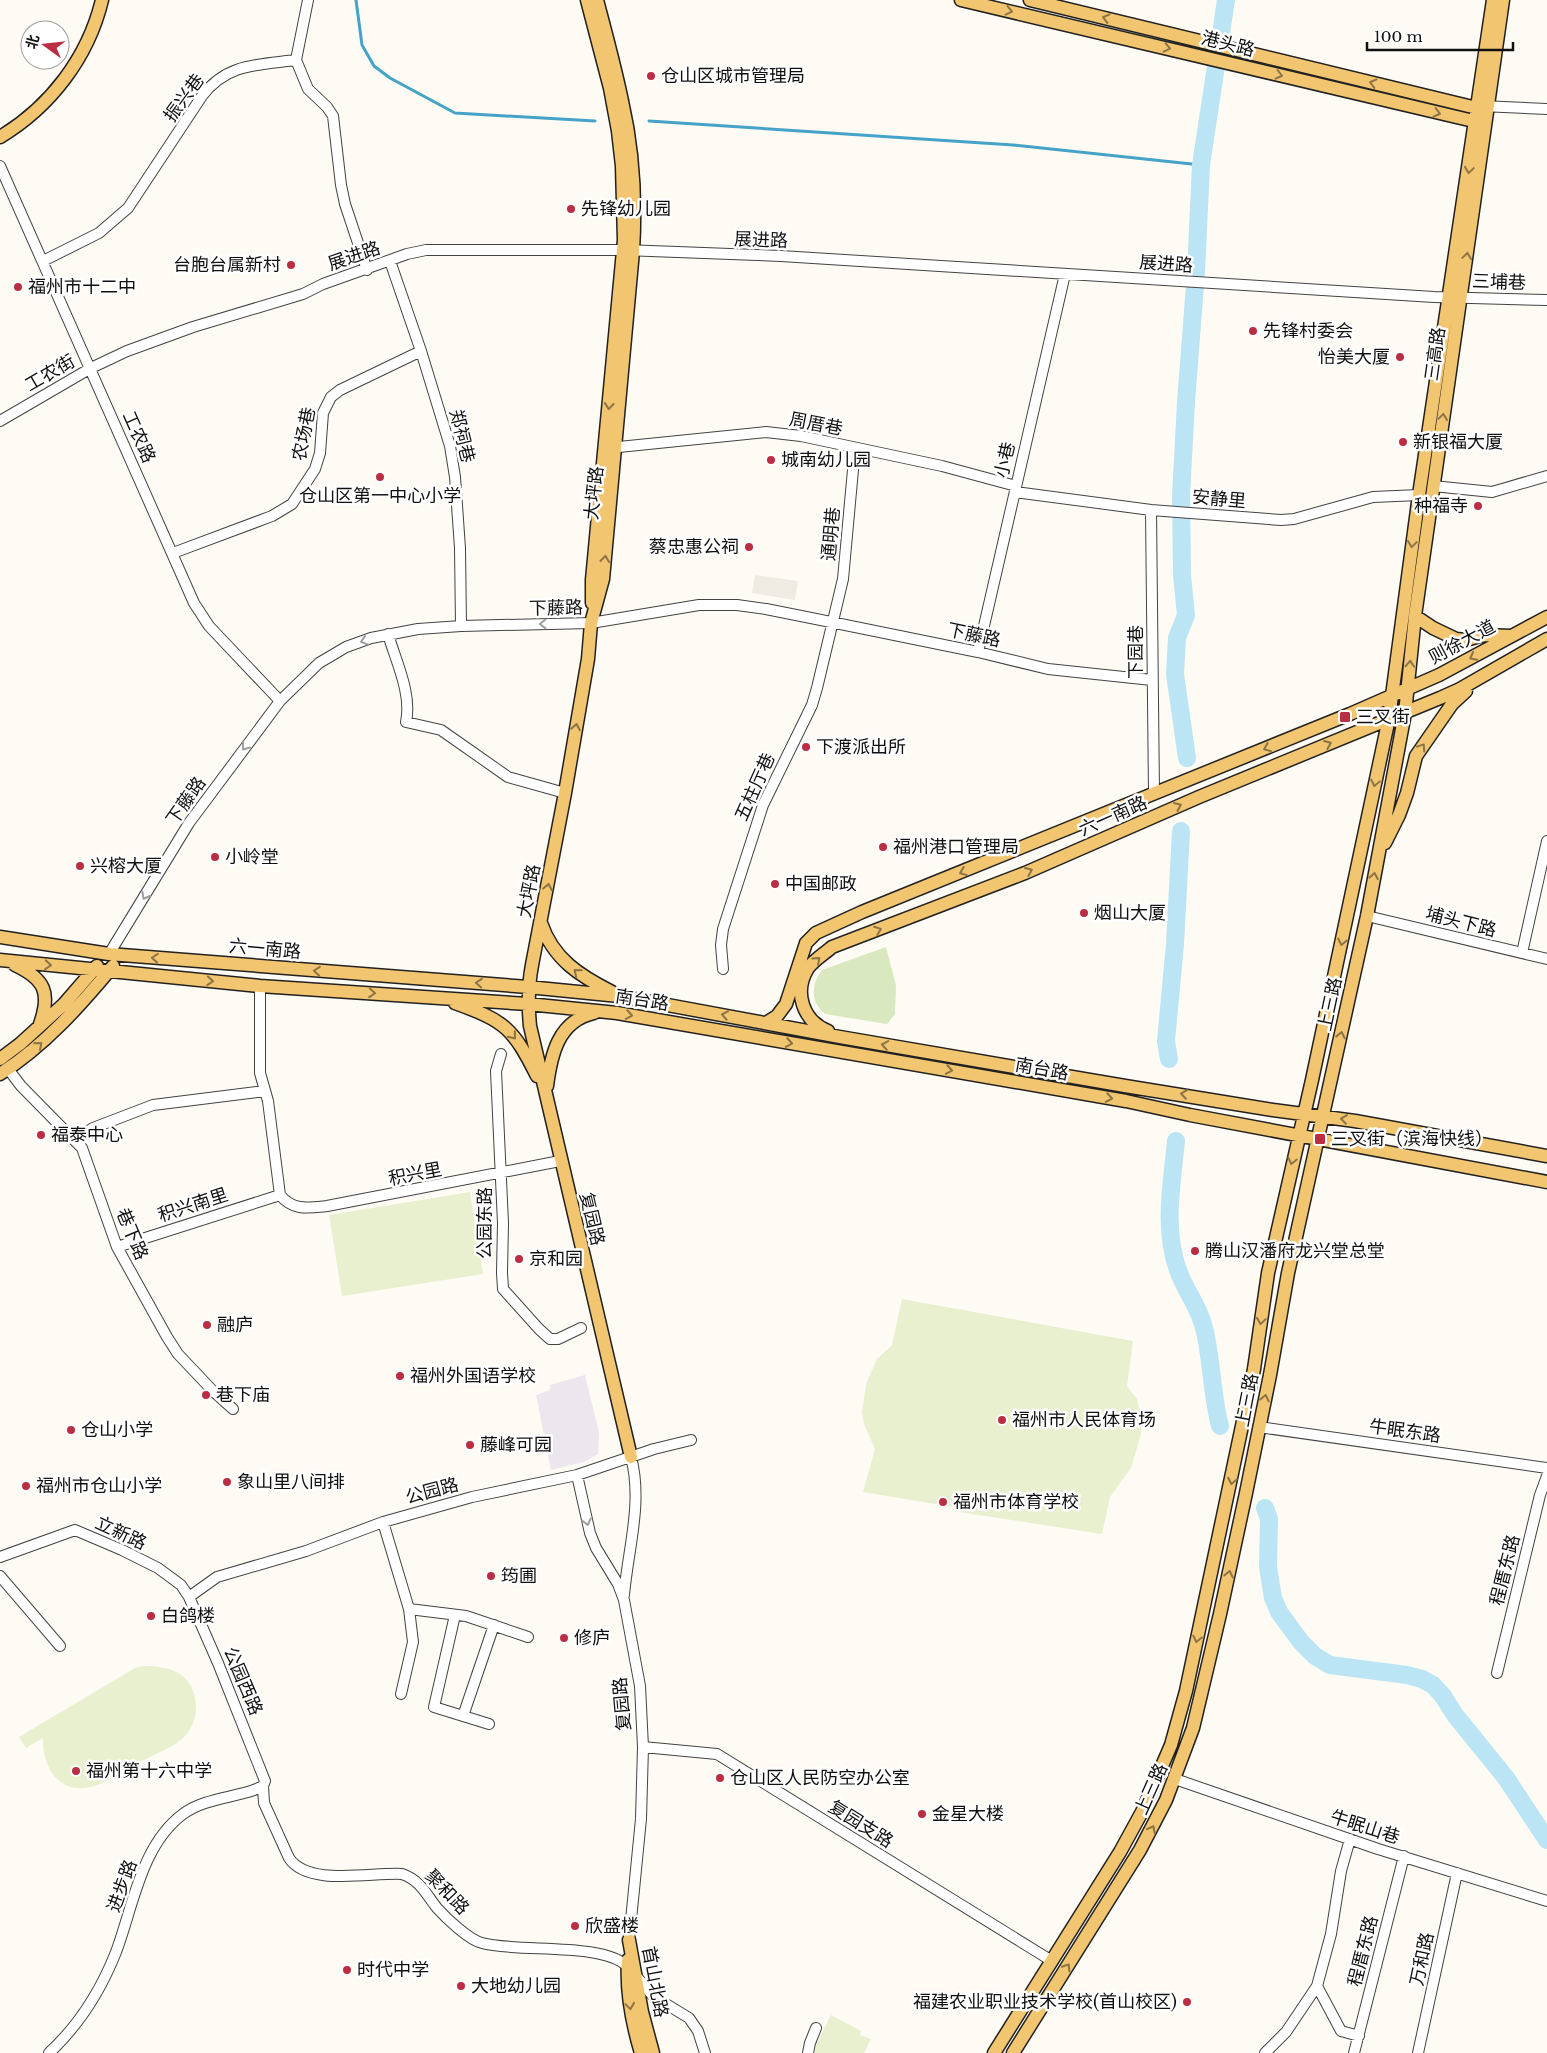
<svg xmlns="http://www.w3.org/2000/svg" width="1547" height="2053" font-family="'Libre Baskerville','Noto Sans SC',serif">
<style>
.industrial{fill:#ece6ee}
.green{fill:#d9e8be}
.pitch{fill:#e8f0d0}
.plaza{fill:#f0ebe2}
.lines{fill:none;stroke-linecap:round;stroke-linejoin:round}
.stream{stroke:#45a2c8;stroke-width:3}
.river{stroke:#bbe5f4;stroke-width:18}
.minor-casing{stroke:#434343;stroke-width:12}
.major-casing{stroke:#212121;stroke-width:15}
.minor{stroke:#fff;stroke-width:10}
.major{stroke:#f2c570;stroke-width:12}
.oneway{stroke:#8c7445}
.oneway2{stroke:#9f9f9f}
.poi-dot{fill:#bb2d43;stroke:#fff;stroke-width:2}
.labels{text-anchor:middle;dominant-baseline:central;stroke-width:5;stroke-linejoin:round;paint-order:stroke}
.street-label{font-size:18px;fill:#101010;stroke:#fff}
.poi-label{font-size:18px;fill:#101010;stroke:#fff;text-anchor:start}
</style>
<rect width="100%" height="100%" fill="#fefbf4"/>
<path class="industrial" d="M585,1375L599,1432L598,1454L584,1462L551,1470L536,1395L550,1390V1385Z"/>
<path class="green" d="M886,947L896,985L895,1014L887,1024L825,1014C810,1001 811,985 822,970Z"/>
<path class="pitch" d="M470,1192L483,1274L342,1296L329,1215Z
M902,1299L1133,1341L1127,1386L1137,1399L1141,1416V1434L1131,1468L1110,1497L1102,1534L953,1511V1507L863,1492L875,1449L864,1424L862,1412L866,1384L877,1359L892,1345Z
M143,1666C156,1666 169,1667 180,1674C199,1686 201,1718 186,1735C175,1747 155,1754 140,1762C126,1770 112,1780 97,1785C62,1798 42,1770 43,1738L26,1748L19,1737L135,1668Z
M831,2015L861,2031L860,2035L871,2039L864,2053H815L816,2045Z"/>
<path class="plaza" d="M755,575L798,581L795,600L752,593Z"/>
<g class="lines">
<path class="stream" d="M356,0L362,45L374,66L390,78L455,113L595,121
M649,121L1013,145L1201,165"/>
<path class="river" d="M1187,758L1175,674L1177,638L1186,615L1182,575L1181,496L1186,402L1196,272L1201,165L1226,0
M1169,1059L1166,1041L1175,944L1181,831
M1176,1141C1172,1184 1163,1228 1178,1270C1185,1291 1201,1309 1205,1332C1212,1363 1212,1396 1220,1426
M1265,1508L1269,1519L1268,1567L1273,1598L1279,1612L1301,1642L1315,1656L1330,1665L1407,1675L1422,1679L1433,1685L1443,1696L1455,1715L1506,1778L1547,1840"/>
<g class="minor-casing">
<path id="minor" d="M296,60L308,0
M1481,106L1547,109
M0,166L194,603L209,626L280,701
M43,261L99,233L128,208L202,96C227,63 258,65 296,60L308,89L327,107L333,116L341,185L345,204L367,270
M390,261L421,351L450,446L455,477L460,548L461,626
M0,421L91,368L127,351L193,327L303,294L323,284L407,254L426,250H624L781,256L1434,297L1547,300
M609,448L766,432L801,436L942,466L1016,486
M1433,486L1492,492L1547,476
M1015,492L1151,510L1281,520L1294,519L1373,497L1419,495
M1151,510L1154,794
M173,553L272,516L292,504L315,469L320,453L323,413L331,397L340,390L421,351
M388,634C396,662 412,693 406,722L441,730L508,777L565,793
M978,652L1065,274
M1367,916L1547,959
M1522,953L1547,841
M109,954L189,823L280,701L319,663L346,647L371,638L418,629L461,626L591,623L699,605H737L766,609L816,619L978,652L1048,669L1152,680
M723,969L721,945L723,929L763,805L812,705L817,688L843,579L855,448
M260,986V1073L268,1101L280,1195
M501,1054L496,1071L503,1223L502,1273L503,1289L539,1329L550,1339H558L581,1328
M8,1069L21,1086L82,1148L117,1247L167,1337L178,1354L213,1391L233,1409
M75,1140L93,1128L153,1105L265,1091
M280,1195C293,1211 308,1208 327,1206L560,1161
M117,1247L280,1195
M1259,1427L1547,1468
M577,1475L590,1533L596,1548L618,1584L624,1600L640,1686L643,1747L641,1819L629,1940
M383,1522L409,1609L413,1642L401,1694
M0,1557L75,1530L122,1550L158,1568L181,1585L189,1597L218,1663L265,1781L263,1786L254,1790C231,1798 203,1799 183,1814C141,1845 133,1907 116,1952C101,1990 78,2026 49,2053
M0,1576L60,1646
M624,1595C628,1549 643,1503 631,1457
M189,1597L217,1577L306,1551L383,1522L472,1497L577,1475L654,1449L691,1440
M409,1609L466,1616L528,1637
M455,1615L434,1707L489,1724
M1497,1673L1540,1495L1547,1476
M463,1716L494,1625
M643,1747L717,1754L1052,1961
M1175,1779L1378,1849L1547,1901
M263,1786L264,1803L289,1858C308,1887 372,1872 402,1874C420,1880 426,1894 437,1908C446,1918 469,1940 482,1943C519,1953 602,1942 627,1966
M637,1977L653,1996L689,2018L698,2031L705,2053
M1317,1986L1341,2031L1359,2036
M808,2053L810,2043L816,2028
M1265,2053L1286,2032L1317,1986L1331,1934L1341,1871L1350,1839
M1354,2053L1404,1856
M1418,2053L1457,1873"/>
</g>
<g class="major-casing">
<path id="major" d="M587,0L610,88L618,131L622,166L624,240L592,580V603
M597,0C606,34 615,67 622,101C633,149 636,202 633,251L603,579L591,623L588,659L565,793L532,965C528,986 528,1005 530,1026L631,1457
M961,0L1482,123
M1030,0L1485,110
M0,137C50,107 88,58 102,0
M1415,616L1433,628L1456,639L1466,640L1483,635L1511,636
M1385,843L1399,815L1407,793L1416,756L1452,704L1466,691
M541,923C553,959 580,976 612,992
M0,937L109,954L528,987L619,996L840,1037L1125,1086L1273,1110L1355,1121L1547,1156
M0,960L260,986L528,1004L617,1013L1126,1101L1190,1115L1547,1182
M15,965C45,979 51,993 40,1024
M455,1003C505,1021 513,1028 537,1076
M766,1023L777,1016L786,1004L806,943L816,933L862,912L1350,714L1439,675L1547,617
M828,1031C803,1021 793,992 808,968C814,960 824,954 832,947L1025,873L1199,797L1440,698L1460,689L1547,639
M0,1059L20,1044L64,1004L97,966
M0,1074C44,1046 80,1006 113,966
M547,1086C551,1055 558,1021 594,1013
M629,1940L642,2012L653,2053
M628,1960C626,1991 632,2023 641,2053
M994,2053L1120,1852L1143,1810L1171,1745L1186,1691L1254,1369L1268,1273L1312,1080L1389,718L1419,495L1493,0
M1013,2053L1140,1850L1166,1800L1193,1728L1220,1614L1246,1493L1270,1375L1288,1273L1367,916L1405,713L1415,616L1503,0"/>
</g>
<use href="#minor" class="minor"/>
<use href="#major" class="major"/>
</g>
<defs><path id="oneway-chevron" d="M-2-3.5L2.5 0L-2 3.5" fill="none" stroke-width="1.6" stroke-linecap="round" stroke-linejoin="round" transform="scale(1.25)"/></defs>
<g class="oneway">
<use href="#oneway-chevron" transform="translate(1009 11) rotate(13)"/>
<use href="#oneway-chevron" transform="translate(1106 18) rotate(-166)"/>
<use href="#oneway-chevron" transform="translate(1167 48) rotate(13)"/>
<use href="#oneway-chevron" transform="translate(1279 75) rotate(14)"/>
<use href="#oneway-chevron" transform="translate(1373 83) rotate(-166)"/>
<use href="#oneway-chevron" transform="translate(1437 113) rotate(14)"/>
<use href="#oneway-chevron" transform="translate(1469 170) rotate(98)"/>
<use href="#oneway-chevron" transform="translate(1467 256) rotate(-82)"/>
<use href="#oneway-chevron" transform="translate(609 406) rotate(96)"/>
<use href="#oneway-chevron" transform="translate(1443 417) rotate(-82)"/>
<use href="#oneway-chevron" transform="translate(1412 544) rotate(98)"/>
<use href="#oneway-chevron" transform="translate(605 559) rotate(-84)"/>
<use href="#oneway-chevron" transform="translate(1473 657) rotate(152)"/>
<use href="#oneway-chevron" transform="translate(1410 664) rotate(-87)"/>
<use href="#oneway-chevron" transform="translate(576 727) rotate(-80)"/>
<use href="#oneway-chevron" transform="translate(1328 744) rotate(-23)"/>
<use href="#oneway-chevron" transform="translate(1422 747) rotate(-56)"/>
<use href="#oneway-chevron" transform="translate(1267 748) rotate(158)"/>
<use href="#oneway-chevron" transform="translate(1375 783) rotate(102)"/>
<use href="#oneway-chevron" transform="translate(1178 806) rotate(-24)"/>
<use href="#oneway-chevron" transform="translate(1029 871) rotate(-23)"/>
<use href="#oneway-chevron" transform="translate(963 872) rotate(158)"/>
<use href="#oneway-chevron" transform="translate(1374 876) rotate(-80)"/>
<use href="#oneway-chevron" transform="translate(548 887) rotate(-79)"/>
<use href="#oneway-chevron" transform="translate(878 930) rotate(-21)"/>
<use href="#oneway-chevron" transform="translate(1342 942) rotate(102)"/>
<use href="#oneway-chevron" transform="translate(155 958) rotate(-175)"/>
<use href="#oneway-chevron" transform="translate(817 960) rotate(-42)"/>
<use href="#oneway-chevron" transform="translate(48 965) rotate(5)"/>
<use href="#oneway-chevron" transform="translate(317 971) rotate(-175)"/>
<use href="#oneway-chevron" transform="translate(577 972) rotate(-141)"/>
<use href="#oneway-chevron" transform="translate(210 981) rotate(5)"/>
<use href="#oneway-chevron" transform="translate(479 983) rotate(-176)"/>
<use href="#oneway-chevron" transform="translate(372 993) rotate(4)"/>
<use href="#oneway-chevron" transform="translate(629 1015) rotate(10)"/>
<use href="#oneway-chevron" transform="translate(725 1015) rotate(-169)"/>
<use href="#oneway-chevron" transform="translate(1341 1035) rotate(-78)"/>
<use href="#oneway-chevron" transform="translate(513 1036) rotate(51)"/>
<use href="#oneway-chevron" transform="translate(789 1043) rotate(10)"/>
<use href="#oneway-chevron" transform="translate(39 1045) rotate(-41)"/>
<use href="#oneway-chevron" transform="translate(885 1045) rotate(-170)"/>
<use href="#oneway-chevron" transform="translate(949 1070) rotate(10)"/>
<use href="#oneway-chevron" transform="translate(1184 1094) rotate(-172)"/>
<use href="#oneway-chevron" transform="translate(1109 1098) rotate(10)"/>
<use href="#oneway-chevron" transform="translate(1344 1119) rotate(-172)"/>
<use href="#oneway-chevron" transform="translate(1292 1161) rotate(103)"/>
<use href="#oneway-chevron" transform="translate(1261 1321) rotate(98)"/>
<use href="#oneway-chevron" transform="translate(1265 1398) rotate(-78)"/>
<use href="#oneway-chevron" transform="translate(1232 1481) rotate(101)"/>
<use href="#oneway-chevron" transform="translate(1229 1574) rotate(-78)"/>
<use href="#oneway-chevron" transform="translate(1197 1639) rotate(103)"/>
<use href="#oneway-chevron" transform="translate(1152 1829) rotate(-62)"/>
<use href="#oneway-chevron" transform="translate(1067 1967) rotate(-58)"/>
<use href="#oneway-chevron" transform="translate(630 2006) rotate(82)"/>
</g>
<g class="oneway2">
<use href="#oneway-chevron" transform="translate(543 624) rotate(179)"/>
<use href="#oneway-chevron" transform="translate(364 641) rotate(163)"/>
<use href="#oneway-chevron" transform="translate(245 747) rotate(126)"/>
<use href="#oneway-chevron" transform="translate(145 896) rotate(120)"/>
<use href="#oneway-chevron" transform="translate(587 1522) rotate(77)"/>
</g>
<g class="poi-dot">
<circle cx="651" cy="76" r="5"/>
<circle cx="571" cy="209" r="5"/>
<circle cx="291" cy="265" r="5"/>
<circle cx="18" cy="287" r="5"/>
<circle cx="1253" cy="331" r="5"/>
<circle cx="1400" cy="357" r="5"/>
<circle cx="1403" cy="442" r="5"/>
<circle cx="771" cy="460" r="5"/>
<circle cx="380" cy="477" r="5"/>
<circle cx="1478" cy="506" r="5"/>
<circle cx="749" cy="547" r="5"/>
<rect x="1339" y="711" width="12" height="12" rx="2.5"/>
<circle cx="806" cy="747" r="5"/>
<circle cx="883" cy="847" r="5"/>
<circle cx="215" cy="857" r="5"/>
<circle cx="80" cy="866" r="5"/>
<circle cx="775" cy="884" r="5"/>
<circle cx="1084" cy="913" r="5"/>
<circle cx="41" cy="1135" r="5"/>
<rect x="1314" y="1133" width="12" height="12" rx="2.5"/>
<circle cx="1195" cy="1251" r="5"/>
<circle cx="519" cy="1259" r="5"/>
<circle cx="207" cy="1325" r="5"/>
<circle cx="400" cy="1376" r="5"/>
<circle cx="206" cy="1395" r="5"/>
<circle cx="1002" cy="1420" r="5"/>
<circle cx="71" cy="1430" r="5"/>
<circle cx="470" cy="1445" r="5"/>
<circle cx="227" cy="1482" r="5"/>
<circle cx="26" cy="1486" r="5"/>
<circle cx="943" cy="1502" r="5"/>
<circle cx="491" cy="1576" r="5"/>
<circle cx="151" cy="1616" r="5"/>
<circle cx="564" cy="1638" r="5"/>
<circle cx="76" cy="1771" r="5"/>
<circle cx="720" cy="1778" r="5"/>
<circle cx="922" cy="1814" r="5"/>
<circle cx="575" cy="1926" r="5"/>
<circle cx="347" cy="1970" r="5"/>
<circle cx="461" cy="1986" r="5"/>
<circle cx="1187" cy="2002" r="5"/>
</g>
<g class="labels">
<g class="street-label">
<text transform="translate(1228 44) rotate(14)">港头路</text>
<text transform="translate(184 98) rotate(-54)">振兴巷</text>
<text transform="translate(761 240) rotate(2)">展进路</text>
<text transform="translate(354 256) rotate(-19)">展进路</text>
<text transform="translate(1166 264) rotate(4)">展进路</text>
<text transform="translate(1499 282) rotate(2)">三埔巷</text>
<text transform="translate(1435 354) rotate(-82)">三高路</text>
<text transform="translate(50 373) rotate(-30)">工农街</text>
<text transform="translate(816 424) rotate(11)">周厝巷</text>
<text transform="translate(304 434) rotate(-79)">农场巷</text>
<text transform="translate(462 436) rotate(76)">郑祠巷</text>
<text transform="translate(139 437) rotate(66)">工农路</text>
<text transform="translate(1005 460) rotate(-77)">小巷</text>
<text transform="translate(594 493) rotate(-84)">大坪路</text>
<text transform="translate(1219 499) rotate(5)">安静里</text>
<text transform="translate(831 534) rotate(-85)">通明巷</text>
<text transform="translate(556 608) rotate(-1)">下藤路</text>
<text transform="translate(974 635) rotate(12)">下藤路</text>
<text transform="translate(1462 642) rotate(-28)">则徐大道</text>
<text transform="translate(1136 652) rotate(-90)">下园巷</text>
<text transform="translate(755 787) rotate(-66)">五柱厅巷</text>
<text transform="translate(186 801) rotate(-55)">下藤路</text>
<text transform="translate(1113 816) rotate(-24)">六一南路</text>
<text transform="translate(529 891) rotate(-79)">大坪路</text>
<text transform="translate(1461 922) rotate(14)">埔头下路</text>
<text transform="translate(265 949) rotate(5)">六一南路</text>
<text transform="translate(642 1000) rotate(9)">南台路</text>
<text transform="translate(1330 1004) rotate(-78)">上三路</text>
<text transform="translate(1042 1069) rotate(10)">南台路</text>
<text transform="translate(415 1174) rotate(-11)">积兴里</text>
<text transform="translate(193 1205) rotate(-18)">积兴南里</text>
<text transform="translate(592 1219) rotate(77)">复园路</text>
<text transform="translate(485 1223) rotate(-90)">公园东路</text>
<text transform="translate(132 1234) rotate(67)">巷下路</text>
<text transform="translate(1247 1400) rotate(-79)">上三路</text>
<text transform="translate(1405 1431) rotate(8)">牛眠东路</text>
<text transform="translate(432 1491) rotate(-15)">公园路</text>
<text transform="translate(121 1533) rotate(25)">立新路</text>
<text transform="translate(1505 1570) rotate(-76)">程厝东路</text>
<text transform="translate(243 1681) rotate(67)">公园西路</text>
<text transform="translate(622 1704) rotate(-95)">复园路</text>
<text transform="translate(1151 1789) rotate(-66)">上三路</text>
<text transform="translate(861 1824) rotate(32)">复园支路</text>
<text transform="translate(1365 1827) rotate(18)">牛眠山巷</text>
<text transform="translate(122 1886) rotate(-70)">进步路</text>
<text transform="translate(447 1892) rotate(46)">聚和路</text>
<text transform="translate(1363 1951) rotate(-76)">程厝东路</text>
<text transform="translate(1422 1959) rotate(-78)">万和路</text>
<text transform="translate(655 1982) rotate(79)">首山北路</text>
</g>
<g class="poi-label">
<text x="661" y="76">仓山区城市管理局</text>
<text x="581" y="209">先锋幼儿园</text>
<text x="281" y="265" text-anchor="end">台胞台属新村</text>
<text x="28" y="287">福州市十二中</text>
<text x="1263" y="331">先锋村委会</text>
<text x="1390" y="357" text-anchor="end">怡美大厦</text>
<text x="1413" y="442">新银福大厦</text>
<text x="781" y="460">城南幼儿园</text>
<text x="380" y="496" text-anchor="middle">仓山区第一中心小学</text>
<text x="1468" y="506" text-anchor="end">种福寺</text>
<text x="739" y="547" text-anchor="end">蔡忠惠公祠</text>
<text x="1356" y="717">三叉街</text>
<text x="816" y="747">下渡派出所</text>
<text x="893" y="847">福州港口管理局</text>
<text x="225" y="857">小岭堂</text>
<text x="90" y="866">兴榕大厦</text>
<text x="785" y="884">中国邮政</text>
<text x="1094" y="913">烟山大厦</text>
<text x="51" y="1135">福泰中心</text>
<text x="1331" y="1139">三叉街（滨海快线）</text>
<text x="1205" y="1251">腾山汉潘府龙兴堂总堂</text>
<text x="529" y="1259">京和园</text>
<text x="217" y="1325">融庐</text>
<text x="410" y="1376">福州外国语学校</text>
<text x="216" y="1395">巷下庙</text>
<text x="1012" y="1420">福州市人民体育场</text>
<text x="81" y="1430">仓山小学</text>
<text x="480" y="1445">藤峰可园</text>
<text x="237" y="1482">象山里八间排</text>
<text x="36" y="1486">福州市仓山小学</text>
<text x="953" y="1502">福州市体育学校</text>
<text x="501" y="1576">筠圃</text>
<text x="161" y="1616">白鸽楼</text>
<text x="574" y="1638">修庐</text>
<text x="86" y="1771">福州第十六中学</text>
<text x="730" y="1778">仓山区人民防空办公室</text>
<text x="932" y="1814">金星大楼</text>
<text x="585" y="1926">欣盛楼</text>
<text x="357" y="1970">时代中学</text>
<text x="471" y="1986">大地幼儿园</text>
<text x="1177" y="2002" text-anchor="end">福建农业职业技术学校(首山校区)</text>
</g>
</g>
<g transform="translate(45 45) rotate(285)"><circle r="24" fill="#ffffff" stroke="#9f9f9f"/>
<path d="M0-4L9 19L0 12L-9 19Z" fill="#bb2d43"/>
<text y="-8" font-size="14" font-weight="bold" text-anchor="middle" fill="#101010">北</text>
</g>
<path d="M1367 42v8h146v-8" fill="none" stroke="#101010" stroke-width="2.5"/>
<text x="1374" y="42" font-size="15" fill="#101010" stroke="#ffffff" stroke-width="4" paint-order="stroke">100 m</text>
</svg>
